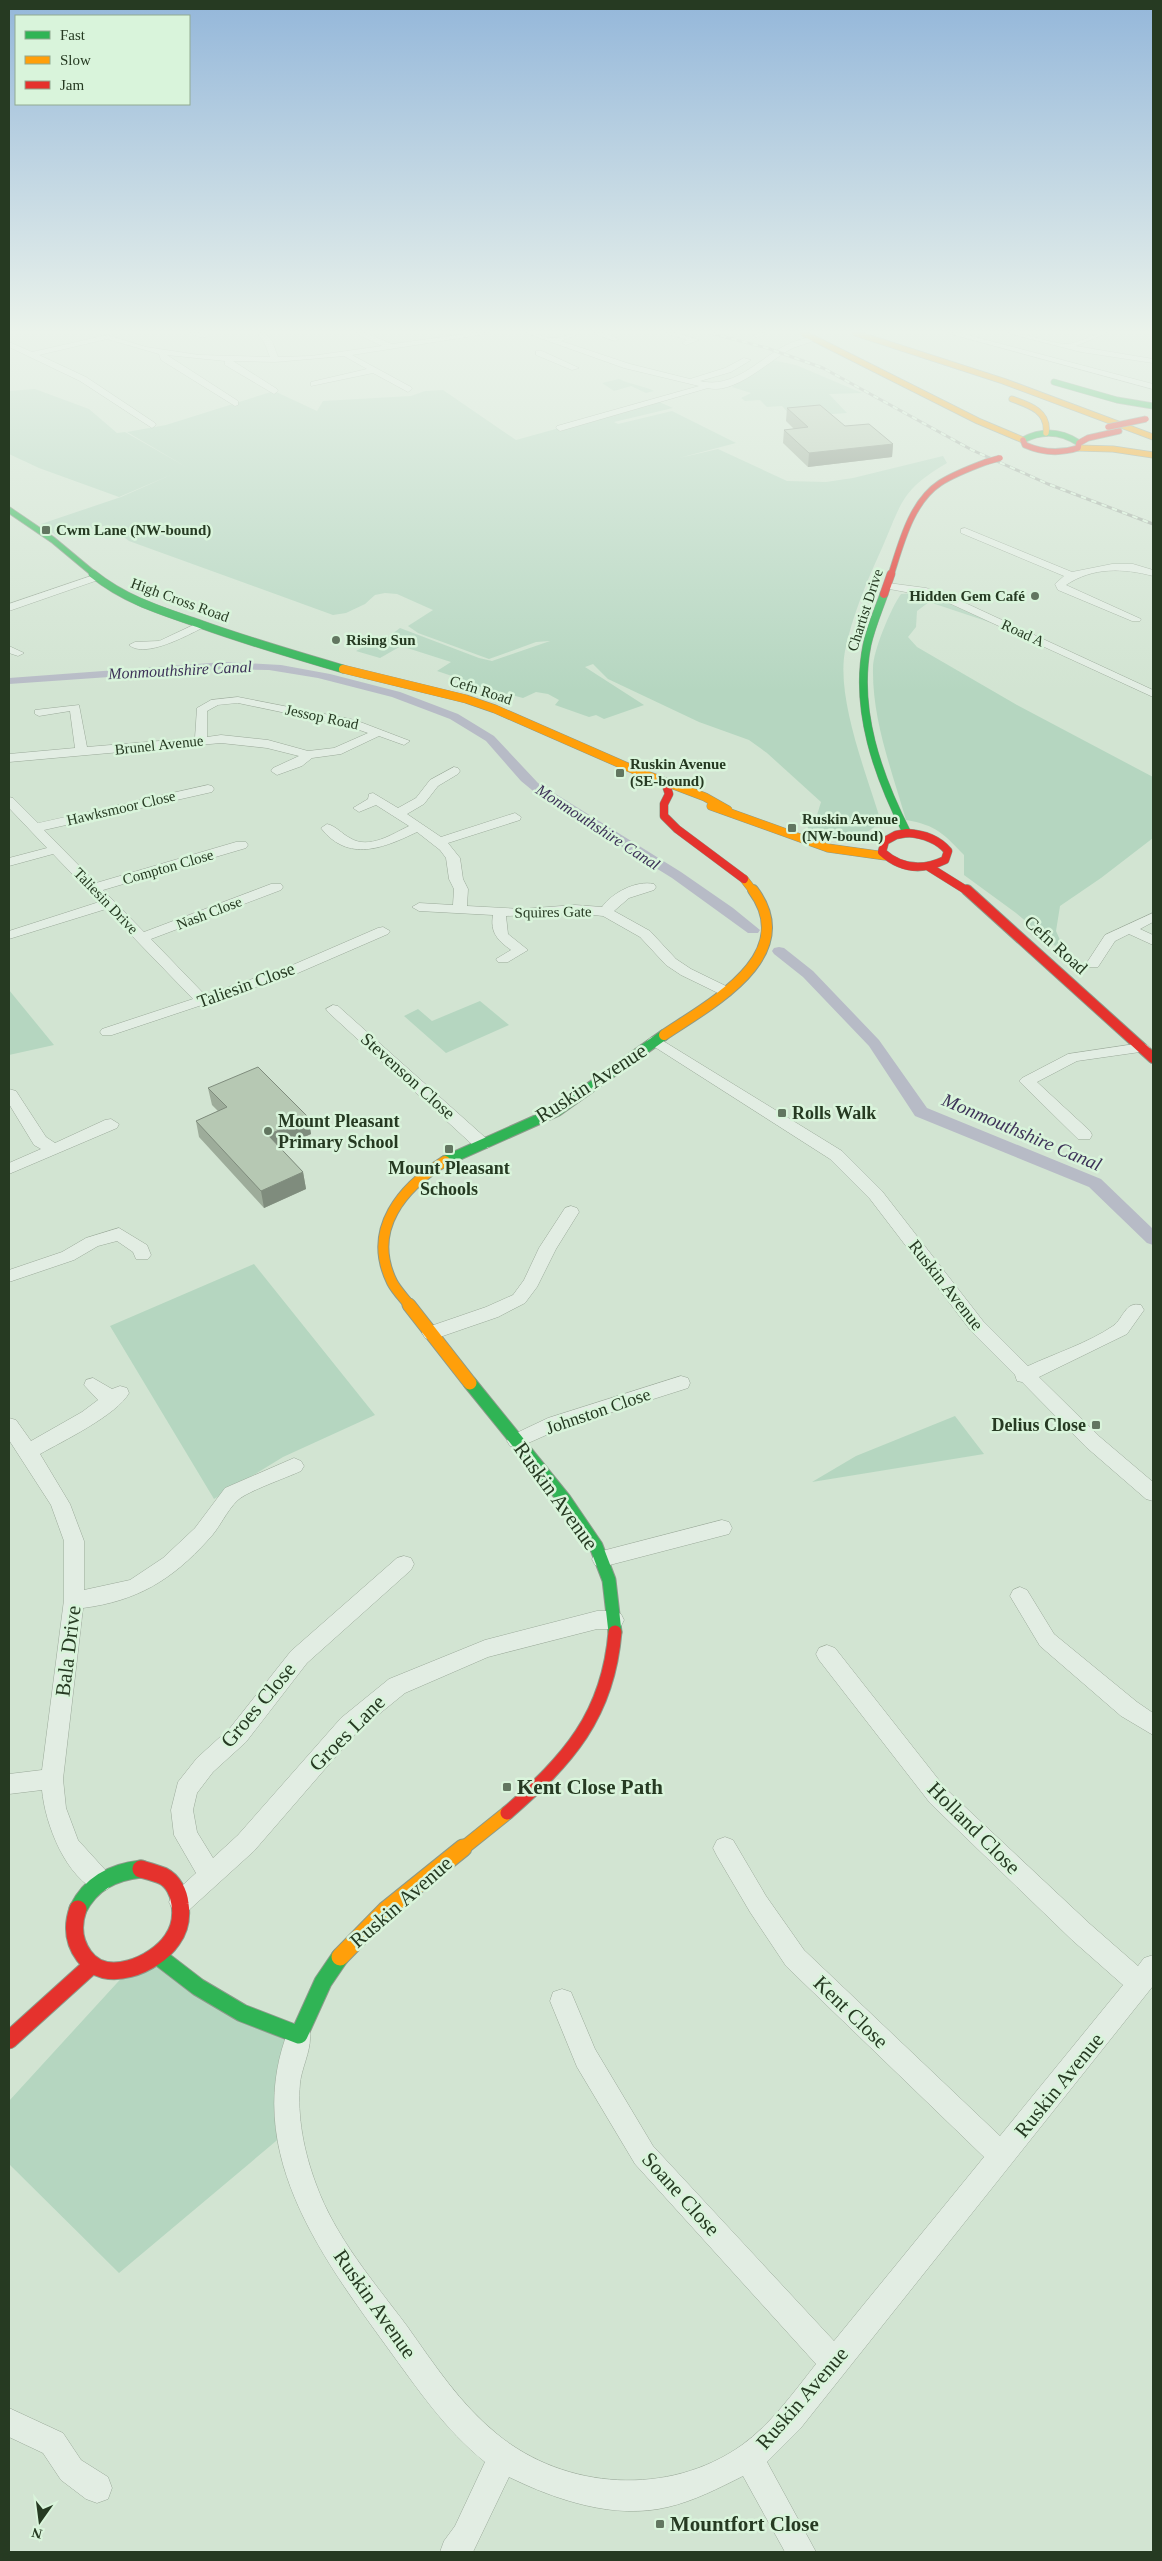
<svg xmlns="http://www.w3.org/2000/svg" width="1162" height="2561" font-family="'Times New Roman',serif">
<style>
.green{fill:#b5d6c0}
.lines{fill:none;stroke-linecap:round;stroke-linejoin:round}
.canal{fill:#b7bbc6;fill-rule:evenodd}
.street-casing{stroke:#9baa9a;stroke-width:1}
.fast-far4-casing{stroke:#8b9a8a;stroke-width:7}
.fast-far3-casing{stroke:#8b9a8a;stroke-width:9}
.fast-far2-casing{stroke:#8b9a8a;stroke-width:12}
.fast-far1-casing{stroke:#8b9a8a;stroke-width:15}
.fast-casing{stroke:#8b9a8a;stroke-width:19}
.slow-far4-casing{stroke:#8b9a8a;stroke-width:7}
.slow-far3-casing{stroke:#8b9a8a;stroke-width:9}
.slow-far2-casing{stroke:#8b9a8a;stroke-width:12}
.slow-far1-casing{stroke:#8b9a8a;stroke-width:15}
.slow-casing{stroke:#8b9a8a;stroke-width:19}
.jam-far4-casing{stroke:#8b9a8a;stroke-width:7}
.jam-far3-casing{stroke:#8b9a8a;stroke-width:9}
.jam-far2-casing{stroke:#8b9a8a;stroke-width:12}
.jam-far1-casing{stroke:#8b9a8a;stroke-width:15}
.jam-casing{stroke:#8b9a8a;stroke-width:19}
.street{fill:#e2ede3;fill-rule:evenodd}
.fast-far4{stroke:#30b455;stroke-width:5.5}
.fast-far3{stroke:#30b455;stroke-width:8}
.fast-far2{stroke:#30b455;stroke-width:10}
.fast-far1{stroke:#30b455;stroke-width:13}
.fast{stroke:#30b455;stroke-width:17}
.slow-far4{stroke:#ff9f0a;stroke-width:5.5}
.slow-far3{stroke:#ff9f0a;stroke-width:8}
.slow-far2{stroke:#ff9f0a;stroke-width:10}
.slow-far1{stroke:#ff9f0a;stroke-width:13}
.slow{stroke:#ff9f0a;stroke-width:17}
.jam-far4{stroke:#e5322d;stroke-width:5.5}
.jam-far3{stroke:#e5322d;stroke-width:8}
.jam-far2{stroke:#e5322d;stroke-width:10}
.jam-far1{stroke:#e5322d;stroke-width:13}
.jam{stroke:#e5322d;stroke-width:17}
.rail-casing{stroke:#a3ada3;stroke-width:3}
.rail{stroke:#d9f4db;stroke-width:2;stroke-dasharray:5.5;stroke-linecap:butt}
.jam-bridge-casing{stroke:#8b9a8a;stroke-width:7;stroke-linecap:butt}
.jam-bridge{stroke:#e5322d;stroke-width:5.5}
.wall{fill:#9dac9a}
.shaded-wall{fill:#7f8c7d}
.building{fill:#b6c8b3;stroke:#7f8c7d}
.poi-dot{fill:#627660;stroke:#d9f4db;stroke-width:2}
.labels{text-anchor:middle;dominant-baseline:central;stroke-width:5;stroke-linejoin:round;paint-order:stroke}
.far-poi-label{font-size:15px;font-weight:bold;fill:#263a22;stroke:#d9f4db;text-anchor:start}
.far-street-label{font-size:15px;fill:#263a22;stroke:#d9f4db}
.far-water-label{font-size:16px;font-style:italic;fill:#3d3258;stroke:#d9f4db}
.street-label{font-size:18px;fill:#263a22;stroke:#d9f4db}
.poi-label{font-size:18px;font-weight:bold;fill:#263a22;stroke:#d9f4db;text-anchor:start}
.water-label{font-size:19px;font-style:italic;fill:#3d3258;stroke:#d9f4db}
.near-street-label{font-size:21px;fill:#263a22;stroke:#d9f4db}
.near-poi-label{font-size:21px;font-weight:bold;fill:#263a22;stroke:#d9f4db;text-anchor:start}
</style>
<rect width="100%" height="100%" fill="#d2e4d2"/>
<path class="green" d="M772,360L796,365L862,393L829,394L847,413L792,417L782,406L767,407L760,400L745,401L741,398L751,393L732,387Z
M619,379C631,385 642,385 654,391L646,393L631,386L614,391L602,383Z
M35,389L89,409L117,433L125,432L188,468L127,432L166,425L274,391L317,411L323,401L411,396L425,391L443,390L516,440L657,401L673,408L614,422L618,424L672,411L736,443L679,458L718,449L787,481L826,482L853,478L943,456L947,463C901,490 902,502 882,548C867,581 852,616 845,651C836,699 867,775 881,822L859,838L841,837L806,830L817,815L821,802L767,753L749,740L699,722L608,679L593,664L585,667L644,705L604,719L596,715L589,717L555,705L559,700L548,694L536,692L523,698L465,683L467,681L437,671L451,662L401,646L380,658L356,651L376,640L383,641L400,628L479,658L492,661L550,641L536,642L489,659L418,633L408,626L433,610L397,594L385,593L375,595L365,604L346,613L333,615L129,541L108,525L58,537L41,524L121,497L173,474L119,497L39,468L9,454V391Z
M916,593L939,599L992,623L929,602L917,611L916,627L908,637L917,647L1017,705L1153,777V838L1101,878L1060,906L1056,931L1067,956L1016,913L964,875V855C944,834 936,825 906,820C892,771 872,720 873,668C873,651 891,608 901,594Z
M9,990L54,1045L9,1055Z
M480,1001L509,1025L446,1053L404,1016L418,1009L432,1021Z
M254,1264L375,1415L283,1457L214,1499L110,1326Z
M955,1416L984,1454L812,1482L856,1456Z
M150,1963L299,2035L288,2131L119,2273L9,2164V2101L127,1972Z"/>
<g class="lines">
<path class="canal" d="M224,662L281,665L330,674L400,692L458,714L494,736L538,783L681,872L733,908L760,930L758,933H748L672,878L538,795L521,781L486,741L450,719L392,697L318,678L269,670L224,669L9,684V678Z
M779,947L784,948L813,971L879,1040L927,1108L1101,1179L1153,1229V1245L1147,1243L1089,1187L915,1116L869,1046L803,977L774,954L772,951L774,948Z"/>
<g class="street-casing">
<path id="street" d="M190,333H202L207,336L203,338Z
M257,333H265L272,341L278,357L311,356L382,346L355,333H366L392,344L472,333H492L352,355L411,387L412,389L408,392L373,373L311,386V382L367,369L344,356L275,362L233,361L277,389L278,391L274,394L225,365V361L167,355L238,401V405L235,406L161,360L159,354L107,339L39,355L86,377L155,423L156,425L152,428L80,381L9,347V342L32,352L107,335L146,347L199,355L270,357L264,342Z
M526,333C536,333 545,338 553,338C562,338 571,333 581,333L561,341L630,364L690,379L725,368L744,358L751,360L731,372L700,381C733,389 757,361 784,346C794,341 804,338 814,336L818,338C810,344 798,345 789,350C768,362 734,395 708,388L560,431L556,428L557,426L699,386L624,368Z
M592,333H604L619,339L615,341Z
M665,333H678L699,340L686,345L682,343L687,340Z
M757,333H766L758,338L754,336Z
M947,333H960L1153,384V389Z
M1007,333C1027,333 1045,342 1065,344C1077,345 1092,333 1107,333L1076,346L1153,359V363L1081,352Z
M536,351H542L579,368L572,370L536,355Z
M965,528L1072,572L1112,564H1133L1153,570V576C1123,568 1093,567 1066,585L1141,619L1140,621H1132L1058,590L1055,584L1064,576L961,533V529Z
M97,574L102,577L101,579L9,611V604Z
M888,583L926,588L946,594L1153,690V697L938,598L884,588V584Z
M200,622L205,625L204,627C188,635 145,659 129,645L135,642L159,641Z
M9,646L24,653L18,656L9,653Z
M238,697L355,720L410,741L404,745L379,736L341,754L312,758L302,766L277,775L271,771L273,768L299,756L267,748L221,743L9,762V754L75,748L70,711L39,716L35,714V710L79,705L87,747L195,738L197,708L211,700ZM238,703L348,726L368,733L334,748L308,751L268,740L221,735L207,737V711L218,705Z
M454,767L458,768L460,771L458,774L438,786L424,804L407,814L441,837L515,813L521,817L520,820L448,843L460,858L463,879L468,889L467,906L522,909L575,905L602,907C612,893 636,880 654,884L656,887L654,890L629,898L614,911L650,931L676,959L691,969L730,988L732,991L730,994H720L681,975L666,965L640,937L603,916L575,913L506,916L508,934L528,950L508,962H498L496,959L511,950C497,940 490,932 493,915L419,911L412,907L419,903L453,905L454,889L449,879L446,858L440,850L417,832C384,848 348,863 321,828L327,824C336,826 342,834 350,838C369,850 392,834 409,826L376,805L359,812L353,808L368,799L369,794L373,793L398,808L416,798L430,780Z
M208,785L212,786L214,789L212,792L44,830L96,883L236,842H246L248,845L246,848L103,890L144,932L271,884H281L283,887L281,890L151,939L205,995L288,967L378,928L383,927L390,931L388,934L298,973L112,1035H102L100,1032L102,1029L193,999L106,909L9,939V931L99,902L53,854L9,866V858L47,848L9,808V797L13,798L38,823Z
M1153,913V922L1140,929L1153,935V945L1129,934L1115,941L1098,967H1088L1086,964L1105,935Z
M333,1005L338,1006L488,1140L490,1144L488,1148H476L328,1012L326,1009Z
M655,1036L842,1151L882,1191L983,1321L1028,1366C1056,1353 1088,1343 1113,1326C1124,1318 1125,1301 1141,1305L1144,1310L1127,1334L1039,1377L1100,1437L1153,1482V1501L1146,1499L1086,1447L1022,1382L1017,1381L1015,1375L971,1331L870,1199L830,1159L650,1044L647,1041L650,1038Z
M1142,1043L1147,1045L1150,1048L1147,1051L1077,1061L1037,1082L1090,1131L1092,1135L1090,1139H1078L1019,1081L1022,1078L1068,1054Z
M9,1089L16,1091L46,1137L55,1143L105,1120L111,1119L119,1124L117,1128L9,1174V1163L41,1149L34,1145L9,1104Z
M571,1206L577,1208L579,1212L556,1249L537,1287L525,1303L498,1317L437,1338L431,1340L425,1338L422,1333L425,1328L486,1307L513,1295L524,1280L539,1248L565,1208Z
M119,1228L147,1245L151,1255L148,1259H136L133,1252L117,1241L98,1246L74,1260L9,1282V1270L62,1252L86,1238Z
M681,1376L688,1378L690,1383L688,1388L562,1428L517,1448L510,1446L507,1441L510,1436L548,1418Z
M93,1378L112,1389L120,1386L127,1388L129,1393C117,1415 63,1441 40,1454L70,1504L84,1541V1590L130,1580L163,1558L195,1528L225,1488L294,1458L301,1461L304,1466L301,1471C286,1478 248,1491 238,1500C226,1511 220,1528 208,1540C172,1580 137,1601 83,1608L63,1779L66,1808L78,1840L108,1873L112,1881L108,1889L100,1892C66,1879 45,1824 42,1790L9,1794V1774L42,1770L64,1600V1541L51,1505L9,1440V1418L16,1420L31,1441L82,1412L98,1400L84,1385L86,1380Z
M722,1520L729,1522L732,1528L729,1534L602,1567L595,1565L592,1559L595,1553L602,1551Z
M404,1556L411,1558L414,1564L411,1570L307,1663L246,1742L213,1772L197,1793L193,1810L197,1832L213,1858L238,1835L341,1718L389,1679L485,1640L597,1611H614L621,1614L624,1620L621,1626L614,1629H597L488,1657L405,1693L357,1732L254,1851L189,1910L181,1913L173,1910L169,1902L173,1894L196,1873L174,1835L171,1810L178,1782L197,1758L230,1728L291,1651L397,1558Z
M1020,1587L1027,1590L1054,1634L1137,1702L1153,1713V1735L1121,1716L1040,1646L1010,1596L1013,1590Z
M827,1645L835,1648L946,1789L1090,1924L1138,1966L1144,1958L1153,1955V1986L800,2429L767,2462L816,2552H785L743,2476C719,2488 694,2501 668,2507C615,2520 556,2500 509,2477L473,2552H440L444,2541L455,2526L485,2462C445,2430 417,2388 387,2347C319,2253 240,2147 290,2026L299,2022L308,2026C315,2044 302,2065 300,2083C297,2117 304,2152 316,2184C335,2237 374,2282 407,2326C434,2364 460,2404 497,2434C565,2490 669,2497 742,2445C771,2424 794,2392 816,2364L635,2164L577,2067L550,2001L553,1992L562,1989L571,1992L595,2049L653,2146L834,2341L984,2157L786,1966L750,1912L717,1856L713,1848L717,1840L725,1837L733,1840L766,1896L804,1950L1000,2136L1123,1985L1072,1940L930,1803L819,1660L816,1654L819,1648Z
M9,2408L63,2433L81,2460L108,2477L112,2488L108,2499L97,2503L86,2499L61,2480L43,2453L9,2437Z"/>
</g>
<g class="fast-far4-casing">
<path id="fast-far4" d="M1054,382L1117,400L1153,406
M1023,440C1042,430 1061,431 1079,443
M9,510L53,540L95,575"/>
</g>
<g class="fast-far3-casing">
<path id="fast-far3" d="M93,574C125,600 162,611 200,624C247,641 295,655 343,669
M884,594C878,611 871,627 867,645C854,710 878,776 907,833"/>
</g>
<g class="fast-far2-casing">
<path id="fast-far2" d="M445,1161L557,1111L664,1035"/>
</g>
<g class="fast-far1-casing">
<path id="fast-far1" d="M470,1383L564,1499L596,1546L609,1580L615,1632"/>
</g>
<g class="fast-casing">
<path id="fast" d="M78,1909C91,1883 113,1872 141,1869
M159,1957L198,1987L242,2013L299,2035L323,1982L340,1957"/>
</g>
<g class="slow-far4-casing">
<path id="slow-far4" d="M803,333L978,421L1023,440
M855,333L1003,381L1153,437
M1012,399C1029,405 1049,411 1046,433
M1078,448L1113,449L1153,455"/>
</g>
<g class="slow-far3-casing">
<path id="slow-far3" d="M343,669L466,699L495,709L639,772L705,797L728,810
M711,806L828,848L885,856
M744,879L754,892"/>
</g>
<g class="slow-far2-casing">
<path id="slow-far2" d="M664,1035C710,1004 802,956 753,890
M410,1306C404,1298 396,1290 392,1282C366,1229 403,1187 445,1161"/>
</g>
<g class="slow-far1-casing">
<path id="slow-far1" d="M409,1305L470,1383
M461,1850L507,1813"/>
</g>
<g class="slow-casing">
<path id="slow" d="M340,1957L386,1910L463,1848"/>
</g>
<g class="jam-far4-casing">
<path id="jam-far4" d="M1023,440L1025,445C1043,453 1059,454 1078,448L1079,443L1088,438L1119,431
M891,575C901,544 911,502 940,483C954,474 970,468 986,462"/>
</g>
<g class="jam-far3-casing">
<path id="jam-far3" d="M884,594L891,574
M667,788L669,794L664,804V816L677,829L744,879
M907,833C923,834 937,838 948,851L945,860C922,871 901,869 882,852L885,841L896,835Z
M929,867L969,892"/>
</g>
<g class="jam-far2-casing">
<path id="jam-far2" d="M967,890L1153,1058"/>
</g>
<g class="jam-far1-casing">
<path id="jam-far1" d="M507,1813C568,1760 608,1716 615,1632"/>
</g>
<g class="jam-casing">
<path id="jam" d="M78,1909C72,1926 73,1941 84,1956C105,1986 155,1965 172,1940C180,1929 182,1917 180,1904C179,1893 173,1881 163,1876C156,1873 148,1871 141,1869
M9,2040L92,1965"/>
</g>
<use href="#street" class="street"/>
<use href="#fast-far4" class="fast-far4"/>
<use href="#fast-far3" class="fast-far3"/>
<use href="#fast-far2" class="fast-far2"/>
<use href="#fast-far1" class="fast-far1"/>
<use href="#fast" class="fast"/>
<use href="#slow-far4" class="slow-far4"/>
<use href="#slow-far3" class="slow-far3"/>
<use href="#slow-far2" class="slow-far2"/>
<use href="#slow-far1" class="slow-far1"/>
<use href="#slow" class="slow"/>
<use href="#jam-far4" class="jam-far4"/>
<use href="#jam-far3" class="jam-far3"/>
<use href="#jam-far2" class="jam-far2"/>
<use href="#jam-far1" class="jam-far1"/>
<use href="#jam" class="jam"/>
<g class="rail-casing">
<path id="rail" d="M710,333L767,348L823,368L972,450L1048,484L1153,524"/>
</g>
<use href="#rail" class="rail"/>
<g class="jam-bridge-casing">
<path id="jam-bridge" d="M1108,427L1146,419
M986,462L1000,458"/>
</g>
<use href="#jam-bridge" class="jam-bridge"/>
</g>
<path class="wall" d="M787,408L845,426L893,444L892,457L808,467L783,443L784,430L794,429L786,421Z
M208,1088L308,1117L311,1134L280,1148L303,1172L306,1189L264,1208L199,1137L196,1121L218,1111L212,1105Z"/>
<path class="shaded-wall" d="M893,444L892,457L808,467L809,453Z
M308,1117L311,1134L270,1152L268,1135Z
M303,1172L306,1189L264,1208L261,1191Z"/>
<path class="building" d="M820,405L845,426L869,424L893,444L809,453L784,430L808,427L787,408Z
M258,1067L308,1117L268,1135L303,1172L261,1191L196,1121L227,1107L208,1088Z"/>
<linearGradient id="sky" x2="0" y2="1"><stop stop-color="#94b7da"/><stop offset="0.48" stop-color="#ebf3eb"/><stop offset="1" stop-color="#ebf3eb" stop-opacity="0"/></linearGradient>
<rect width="1162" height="691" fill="url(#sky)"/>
<g class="poi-dot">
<rect x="41" y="525" width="10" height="10" rx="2.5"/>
<circle cx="1035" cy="596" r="5"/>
<circle cx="336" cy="640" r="5"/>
<rect x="615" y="768" width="10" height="10" rx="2.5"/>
<rect x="787" y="823" width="10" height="10" rx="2.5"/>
<rect x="777" y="1108" width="10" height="10" rx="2.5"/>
<circle cx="268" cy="1131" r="5"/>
<rect x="444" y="1144" width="10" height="10" rx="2.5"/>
<rect x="1091" y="1420" width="10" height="10" rx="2.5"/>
<rect x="502" y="1782" width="10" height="10" rx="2.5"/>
<rect x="655" y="2519" width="10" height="10" rx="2.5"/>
</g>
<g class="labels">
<g class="far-poi-label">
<text x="56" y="530">Cwm Lane (NW-bound)</text>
<text x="1025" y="596" text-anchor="end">Hidden Gem Café</text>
<text x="346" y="640">Rising Sun</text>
<text x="630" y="764">Ruskin Avenue<tspan x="630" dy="17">(SE-bound)</tspan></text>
<text x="802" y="819">Ruskin Avenue<tspan x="802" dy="17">(NW-bound)</tspan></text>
</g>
<g class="far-street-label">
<text transform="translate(180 600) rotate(20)">High Cross Road</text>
<text transform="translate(865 610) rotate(-72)">Chartist Drive</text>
<text transform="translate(1023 633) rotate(25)">Road A</text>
<text transform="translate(481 690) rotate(18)">Cefn Road</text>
<text transform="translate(322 717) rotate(12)">Jessop Road</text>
<text transform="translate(159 745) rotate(-6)">Brunel Avenue</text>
<text transform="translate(121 808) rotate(-13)">Hawksmoor Close</text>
<text transform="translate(168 867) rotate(-16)">Compton Close</text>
<text transform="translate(106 901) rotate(46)">Taliesin Drive</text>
<text transform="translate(553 912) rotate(-1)">Squires Gate</text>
<text transform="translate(209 913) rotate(-21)">Nash Close</text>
</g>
<g class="far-water-label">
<text transform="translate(180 670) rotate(-3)">Monmouthshire Canal</text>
<text transform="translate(598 827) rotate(33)">Monmouthshire Canal</text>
</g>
<g class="street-label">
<text transform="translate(1056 945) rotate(42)">Cefn Road</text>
<text transform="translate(246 985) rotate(-20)">Taliesin Close</text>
<text transform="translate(408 1076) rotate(42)">Stevenson Close</text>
<text transform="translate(946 1285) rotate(52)">Ruskin Avenue</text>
<text transform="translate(598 1411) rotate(-19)">Johnston Close</text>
</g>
<g class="poi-label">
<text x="792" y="1113">Rolls Walk</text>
<text x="278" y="1121">Mount Pleasant<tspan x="278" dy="21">Primary School</tspan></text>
<text x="449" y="1168" text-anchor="middle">Mount Pleasant<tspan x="449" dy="21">Schools</tspan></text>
<text x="1086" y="1425" text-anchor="end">Delius Close</text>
</g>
<g class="water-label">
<text transform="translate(1022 1132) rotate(23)">Monmouthshire Canal</text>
</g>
<g class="near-street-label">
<text transform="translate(591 1083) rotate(-33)">Ruskin Avenue</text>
<text transform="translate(556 1496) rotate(54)">Ruskin Avenue</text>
<text transform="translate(68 1651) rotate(-83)">Bala Drive</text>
<text transform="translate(258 1705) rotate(-50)">Groes Close</text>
<text transform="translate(347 1733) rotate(-45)">Groes Lane</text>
<text transform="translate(974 1828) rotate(45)">Holland Close</text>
<text transform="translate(401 1902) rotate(-41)">Ruskin Avenue</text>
<text transform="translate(851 2012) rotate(44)">Kent Close</text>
<text transform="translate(1059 2085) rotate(-51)">Ruskin Avenue</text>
<text transform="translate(681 2194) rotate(48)">Soane Close</text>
<text transform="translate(375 2304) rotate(55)">Ruskin Avenue</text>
<text transform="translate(802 2398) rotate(-49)">Ruskin Avenue</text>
</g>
<g class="near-poi-label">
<text x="517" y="1787">Kent Close Path</text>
<text x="670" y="2524">Mountfort Close</text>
</g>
</g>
<rect width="1162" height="2561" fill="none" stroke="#263a22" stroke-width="20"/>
<rect x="15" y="15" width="175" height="90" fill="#d9f4db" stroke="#91aa91"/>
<rect x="25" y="31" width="25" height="8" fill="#30b455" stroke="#91aa91"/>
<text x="60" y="40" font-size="15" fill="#263a22">Fast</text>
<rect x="25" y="56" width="25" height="8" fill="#ff9f0a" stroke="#91aa91"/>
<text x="60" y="65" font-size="15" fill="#263a22">Slow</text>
<rect x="25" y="81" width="25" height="8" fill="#e5322d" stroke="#91aa91"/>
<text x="60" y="90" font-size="15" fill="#263a22">Jam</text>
<g transform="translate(40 2521) rotate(194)" stroke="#d9f4db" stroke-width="4" paint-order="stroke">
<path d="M0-4L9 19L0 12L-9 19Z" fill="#263a22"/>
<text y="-8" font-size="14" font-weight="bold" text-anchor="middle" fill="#263a22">N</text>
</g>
</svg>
